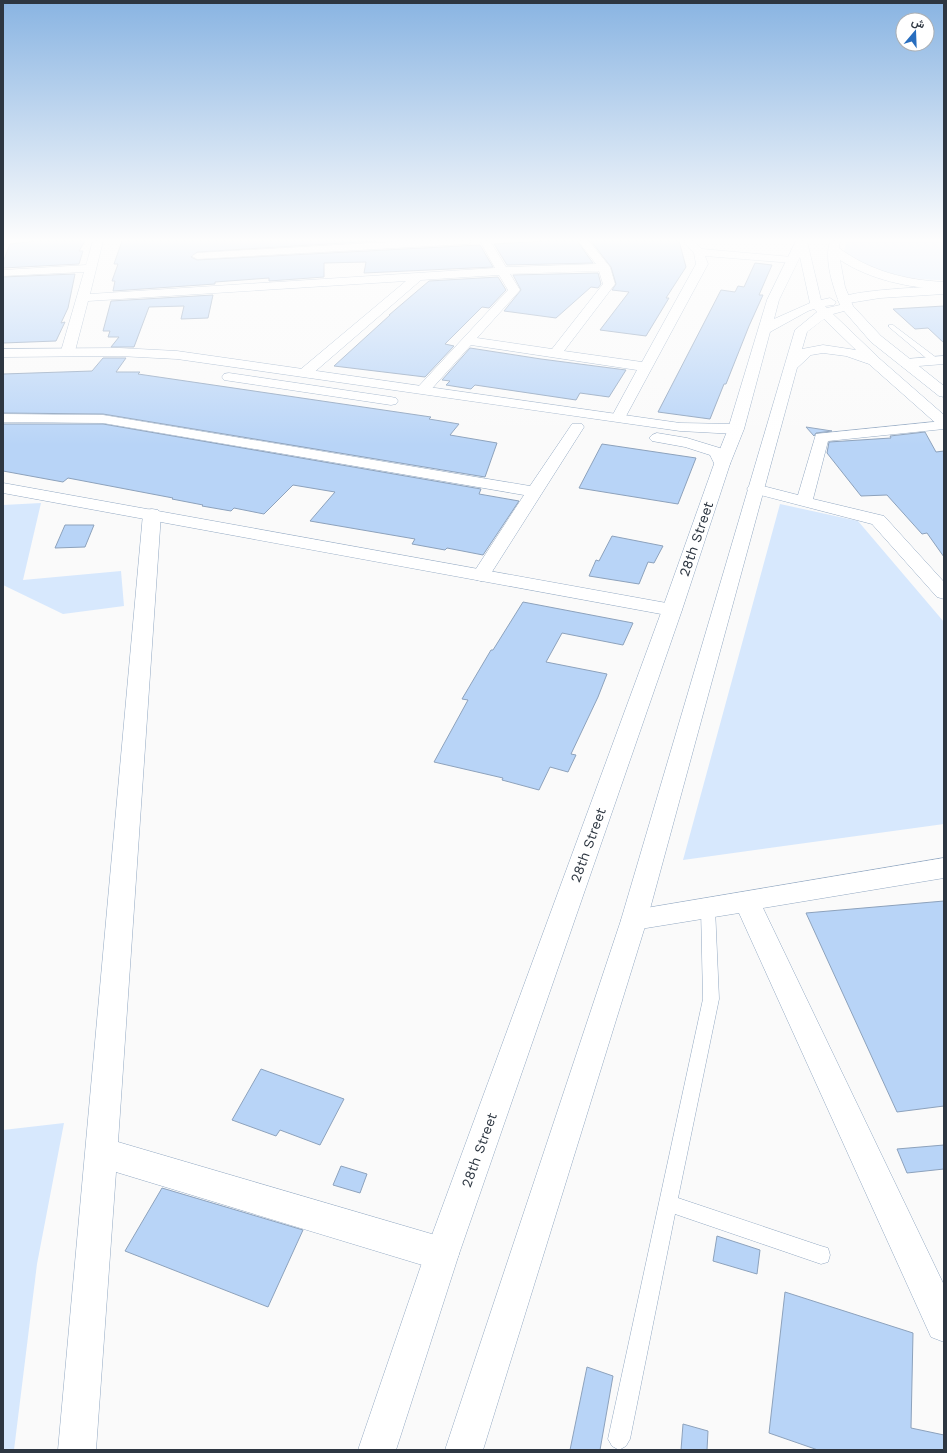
<svg xmlns="http://www.w3.org/2000/svg" width="947" height="1453" font-family="'Work Sans',Vazirmatn,sans-serif">
<style>
.green{fill:#d7e8fd}
.building{fill:#b8d4f7;stroke:#8da2bc}
.lines{fill:none;stroke-linecap:round;stroke-linejoin:round}
.lane-casing{stroke:#93a9c3;stroke-width:1}
.street-casing{stroke:#93a9c3;stroke-width:1}
.secondary-casing{stroke:#93a9c3;stroke-width:1}
.primary-casing{stroke:#93a9c3;stroke-width:1}
.lane{fill:#fff;fill-rule:evenodd}
.street{fill:#fff;fill-rule:evenodd}
.secondary{fill:#fff;fill-rule:evenodd}
.primary{fill:#fff;fill-rule:evenodd}
.labels{text-anchor:middle;dominant-baseline:central;stroke-width:3;stroke-linejoin:round;paint-order:stroke}
.street-label{font-size:14px;fill:#2d3641;stroke:#fff}
</style>
<rect width="100%" height="100%" fill="#fafafa"/>
<path class="green" d="M846,241H944V280C907,280 875,272 844,253Z
M41,503L23,580L121,571L124,606L63,614L3,585V505Z
M780,504L858,521L944,622V824L683,860Z
M64,1123L37,1264L14,1450H3V1130Z"/>
<path class="building" d="M36,241H85L79,251H83L79,264L3,268V262L10,244Z
M122,241H376L197,252L191,257L197,260L480,245L493,267L364,273L366,262L324,263V277L269,281V278L215,282V284L113,291L115,281H112L118,264H114Z
M547,241H577L593,263L507,265L494,244Z
M591,241H679L686,267L666,298H669L646,336L600,330L629,292L612,290L616,284L611,267Z
M755,263L772,265L759,295H763L749,326L726,384H724L710,419L658,412L721,290L735,292L738,286L744,287Z
M598,273L601,284L598,288L591,287L556,318L504,311L521,290L513,275Z
M75,274L68,308L61,323L65,322L56,341L3,343V277Z
M498,277L506,290L489,308L482,307L445,344L454,346L425,377L334,366L390,315H389L429,281Z
M213,295L208,318L181,319L184,306L149,307L134,347H111L119,337H108L110,331H103L111,301Z
M944,306V343L928,328L915,329L893,309Z
M470,348L541,359L626,370L609,397L580,393L576,400L475,385L471,389L446,385L450,381L442,380Z
M103,358H126L116,372H140L138,374L431,417L429,419L459,424L450,435L497,443L485,477L103,414L3,413V374L92,371Z
M3,424H103L481,489L479,494L519,501L483,555L447,548L445,550L412,544L415,539L310,521L335,492L293,485L264,514L234,508L231,511L202,506L203,505L172,499L173,498L68,478L63,482L3,471Z
M806,427L832,431L816,433L814,436Z
M925,432L936,452L944,451V557L927,533L922,534L887,495L861,496L827,453L829,442L891,438L890,436Z
M602,444L696,458L678,504L579,488Z
M65,525H94L85,547L55,548Z
M612,536L663,546L654,563L648,562L639,584L589,576L596,560L599,561Z
M523,602L633,623L623,645L562,633L546,662L607,674L598,697L571,754L576,755L568,772L550,767L539,790L502,780L503,778L434,762L468,700L462,699L491,650H493Z
M944,901V1106L897,1112L806,913Z
M261,1069L344,1099L320,1145L280,1130L276,1136L232,1120Z
M944,1145V1169L907,1173L897,1149Z
M341,1166L367,1174L360,1193L333,1185Z
M162,1188L303,1230L268,1307L125,1251Z
M717,1236L760,1250L757,1274L713,1261Z
M785,1292L913,1333L911,1428L944,1435V1450H818L769,1433Z
M587,1367L613,1376L600,1450H570Z
M683,1424L708,1431L707,1450H681Z"/>
<g class="lines">
<g class="lane-casing">
<path id="lane" d="M889,325H893L938,359V363H932L889,327Z
M708,902L713,904L715,908L719,999L678,1198L821,1246L828,1248L830,1255L828,1262L821,1264L675,1214L630,1439L626,1446L619,1450L612,1446L608,1439L703,999L701,908L703,904Z"/>
</g>
<g class="street-casing">
<path id="street" d="M93,241H103L90,294L495,268L480,241H490L506,267L596,264L578,241H589L610,267L615,284L564,351L642,362L696,264L694,253L683,241H694L702,249L792,257L798,260L792,263L705,256L708,264L625,418L623,421H613L611,418L637,370L471,345L428,393H418L416,390L418,387L508,290L499,275L421,280L311,375H301L299,372L301,369L406,281L88,301L75,351L73,354H63L61,351L84,272L3,276V270L86,265ZM599,271L603,284L552,349L477,338L520,290L510,274Z
M406,241H473L468,244L197,259L192,256L197,253Z
M944,356V364L906,367L901,366L899,363L901,360L906,359Z
M3,414L103,415L530,486L572,424H582L584,427L490,575L488,579L481,581L474,579L472,575L524,495L103,423L3,422Z
M944,421V429L828,441L813,499L884,516L944,582V599L937,597L872,524L749,492L747,489L749,486L755,484L798,495L816,434Z
M152,509L158,510L161,514L118,1142L442,1237L454,1242L459,1254L454,1266L442,1271L116,1172L96,1450H58L143,514L146,510Z
M944,858V878L763,908L944,1285V1342L931,1337L739,913L634,930L625,927L621,920L625,913L634,910Z"/>
</g>
<g class="secondary-casing">
<path id="secondary" d="M944,286V294L880,298L843,304L837,300C844,290 928,287 944,286Z
M119,348L177,351L680,423L736,424L741,426L744,429L741,432L736,434L680,431L177,359L119,356L3,357V349Z
M229,373L391,397L396,398L398,401L396,404L391,405L224,380L222,377L224,374Z
M657,433L687,438L723,449L730,464L728,467H716L710,455L685,447L652,441L649,438L652,435Z
M3,483L672,604L679,606L682,610L679,614L672,616L3,493Z"/>
</g>
<g class="primary-casing">
<path id="primary" d="M796,241H807L821,300L830,298L836,302L834,305L825,306L827,308L840,305C833,286 824,261 830,241H840L839,248C870,271 905,280 944,282V290C907,287 871,280 840,260L845,287L853,306L881,336L944,386V397L939,396L871,342L844,311L833,314L880,359L944,415V427L939,426L869,364L846,356L823,353L811,355L797,368L647,920L483,1450H445L621,920L795,330L817,312L814,309L808,311L770,332L744,429L730,464L682,610L459,1254L396,1450H358L425,1254L662,610L714,464L728,429L767,300ZM800,257L810,303L774,319L779,300ZM824,319L856,350L823,345L802,349L807,332Z"/>
</g>
<use href="#lane" class="lane"/>
<use href="#street" class="street"/>
<use href="#secondary" class="secondary"/>
<use href="#primary" class="primary"/>
</g>
<linearGradient id="sky" x2="0" y2="1"><stop stop-color="#89b4e2"/><stop offset="0.54" stop-color="#fdfdfd"/><stop offset="1" stop-color="#fdfdfd" stop-opacity="0"/></linearGradient>
<rect width="947" height="445" fill="url(#sky)"/>
<g class="labels">
<g class="street-label">
<text transform="translate(696 539) rotate(-71)">28th Street</text>
<text transform="translate(588 845) rotate(-70)">28th Street</text>
<text transform="translate(479 1150) rotate(-70)">28th Street</text>
</g>
</g>
<rect width="947" height="1453" fill="none" stroke="#2d3641" stroke-width="8"/>
<g transform="translate(915 32) rotate(19)"><circle r="19" fill="#ffffff" stroke="#abafb3"/>
<path d="M0-3L7 15L0 10L-7 15Z" fill="#286ebf"/>
<text y="-6" font-size="11" font-weight="bold" text-anchor="middle" fill="#2d3641">ش</text>
</g>
</svg>
